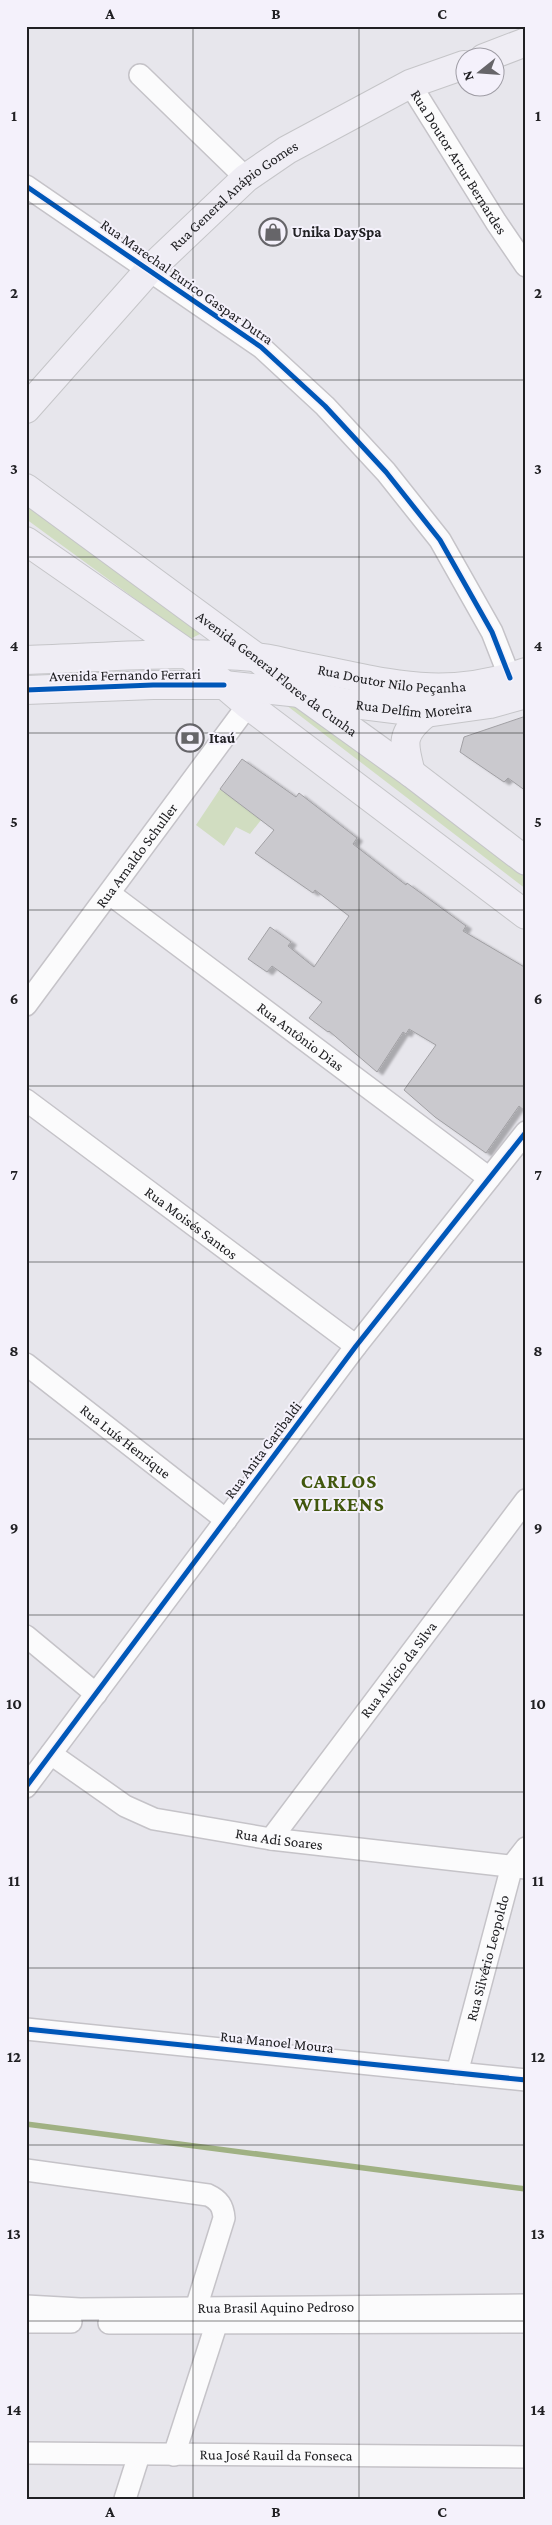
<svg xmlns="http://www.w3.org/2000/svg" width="552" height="2525" font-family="'Crimson Pro',serif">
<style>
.green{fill:#d1ddc1}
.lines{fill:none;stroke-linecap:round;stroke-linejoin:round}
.stream{stroke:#a0b183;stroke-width:5.5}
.building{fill:#cac9ce;stroke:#a1a0a4;filter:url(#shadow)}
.minor-casing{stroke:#c5c3c8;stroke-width:24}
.major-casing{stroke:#c5c5c8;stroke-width:30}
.minor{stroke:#fbfbfc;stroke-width:21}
.major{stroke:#efedf4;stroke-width:28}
.cycleway-casing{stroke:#f4f1fb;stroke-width:8}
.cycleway{stroke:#0057b8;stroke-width:5}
.grid{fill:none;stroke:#202023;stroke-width:1;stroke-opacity:0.55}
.labels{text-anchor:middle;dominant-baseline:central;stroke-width:4;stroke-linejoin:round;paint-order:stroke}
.street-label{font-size:15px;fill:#202023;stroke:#f4f1fb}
.poi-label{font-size:15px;font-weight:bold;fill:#202023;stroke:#f4f1fb;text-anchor:start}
.district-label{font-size:20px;font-weight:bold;letter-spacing:1px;fill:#41570d;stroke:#f4f1fb}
.neatline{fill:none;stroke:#202023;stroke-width:2}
.grid-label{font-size:16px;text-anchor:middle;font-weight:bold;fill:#202023}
</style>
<defs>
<filter id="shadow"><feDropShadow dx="5.5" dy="3" stdDeviation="1" flood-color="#0004"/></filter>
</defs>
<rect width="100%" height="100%" fill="#e7e6ec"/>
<path class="green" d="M26,502L204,632L190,639L26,519Z
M273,695L293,696L526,874V889Z
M220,789L261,820L250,834L236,827L224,846L196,825Z"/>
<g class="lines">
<path class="stream" d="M26,2124L526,2189"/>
</g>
<path class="building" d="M526,716V791L508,778L504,782L460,752L464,737Z
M242,759L296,797L299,793L357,838L353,844L406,885L407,883L466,926L463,931L526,968V1112L519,1106L486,1153L435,1117L404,1090L436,1045L409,1029L406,1034L403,1032L377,1072L329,1031L328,1032L309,1018L322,1002L272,966L267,972L248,959L270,927L291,942L288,946L314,967L349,916L315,890L313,893L255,853L274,830L220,789Z"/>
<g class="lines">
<g class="minor-casing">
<g id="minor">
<path d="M140,75L246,178"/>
<path id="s1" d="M410,84L496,222L526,266"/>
<path d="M26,186L261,347L325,406L386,472L440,540L492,632L510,678"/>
<path id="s2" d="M110,894L489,1178"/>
<path id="s3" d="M26,1005L248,705"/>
<path id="s4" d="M26,1100L356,1346"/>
<path id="s5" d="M26,1364L226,1520"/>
<path d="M26,1636L96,1694"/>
<path id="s6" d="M51,1754L125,1806L154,1819L271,1839L526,1868"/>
<path d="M26,1787L356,1346L526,1132"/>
<path id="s7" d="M271,1839L526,1500"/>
<path d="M26,2029L526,2080"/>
<path id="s8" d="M457,2073L512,1866L526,1848"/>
<path d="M26,2170L208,2195C219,2200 223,2206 224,2218L196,2308"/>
<path id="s9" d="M26,2306L80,2309L526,2305"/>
<path d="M26,2322H71"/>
<path d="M109,2323L526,2322"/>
<path id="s10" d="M26,2453L526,2457"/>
<path d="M174,2455L220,2313"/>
<path d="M125,2499L139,2455"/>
</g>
</g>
<g class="major-casing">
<g id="major">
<path d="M484,58L526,42"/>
<path id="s11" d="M26,409L149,270L246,178L287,150L410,84L464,65"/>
<path id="s12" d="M26,488L256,657L300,693L411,773L526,861"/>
<path d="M26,541L187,653L248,705L526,915"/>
<path id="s13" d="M26,660C102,658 178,650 254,657C270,658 286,663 302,666C387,682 440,702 526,672"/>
<path id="s14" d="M26,690L153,685H224L300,693L346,703L426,713L490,704L526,694"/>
<path d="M411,773C403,743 400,734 426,713"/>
</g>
</g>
<use href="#minor" class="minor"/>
<use href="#major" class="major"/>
<g class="cycleway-casing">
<path id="cycleway" d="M26,186L261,347L325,406L386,472L440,540L492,632L510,678
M26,690L153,685H224
M26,1787L356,1346L526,1132
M26,2029L526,2080"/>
</g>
<use href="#cycleway" class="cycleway"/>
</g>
<path class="grid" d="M193,26V2499M359,26V2499M26,204H526M26,380H526M26,557H526M26,733H526M26,910H526M26,1086H526M26,1262H526M26,1439H526M26,1615H526M26,1792H526M26,1968H526M26,2145H526M26,2321H526"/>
<defs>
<g id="shop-ring" transform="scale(1.4375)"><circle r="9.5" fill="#f4f1fb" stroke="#666569" stroke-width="1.5"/><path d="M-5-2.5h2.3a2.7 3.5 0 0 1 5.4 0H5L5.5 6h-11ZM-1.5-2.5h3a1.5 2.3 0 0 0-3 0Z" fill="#666569"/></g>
<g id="bank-ring" transform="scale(1.4375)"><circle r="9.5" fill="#f4f1fb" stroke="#666569" stroke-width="1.5"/><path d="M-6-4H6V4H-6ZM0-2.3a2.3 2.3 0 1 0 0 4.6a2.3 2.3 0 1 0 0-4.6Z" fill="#666569"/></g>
</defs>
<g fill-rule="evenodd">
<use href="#shop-ring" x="273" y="232"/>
<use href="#bank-ring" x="190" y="738"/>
</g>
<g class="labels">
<g class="street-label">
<text stroke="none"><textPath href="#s1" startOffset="92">Rua Doutor Artur Bernardes</textPath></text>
<text stroke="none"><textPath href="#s11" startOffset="299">Rua General Anápio Gomes</textPath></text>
<text transform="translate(187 282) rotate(35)">Rua Marechal Eurico Gaspar Dutra</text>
<text stroke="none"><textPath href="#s12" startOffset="312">Avenida General Flores da Cunha</textPath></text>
<text transform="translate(125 675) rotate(-1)">Avenida Fernando Ferrari</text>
<text stroke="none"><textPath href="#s13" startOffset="368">Rua Doutor Nilo Peçanha</textPath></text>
<text stroke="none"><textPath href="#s14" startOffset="390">Rua Delfim Moreira</textPath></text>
<text stroke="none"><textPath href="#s3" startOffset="186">Rua Arnaldo Schuller</textPath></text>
<text stroke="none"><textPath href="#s2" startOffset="238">Rua Antônio Dias</textPath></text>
<text stroke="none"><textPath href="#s4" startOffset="206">Rua Moisés Santos</textPath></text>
<text stroke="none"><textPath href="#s5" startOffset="126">Rua Luís Henrique</textPath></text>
<text transform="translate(263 1450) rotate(-53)">Rua Anita Garibaldi</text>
<text stroke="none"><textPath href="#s7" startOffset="212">Rua Alvício da Silva</textPath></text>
<text stroke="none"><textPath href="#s6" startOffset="249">Rua Adi Soares</textPath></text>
<text stroke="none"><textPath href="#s8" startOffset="119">Rua Silvério Leopoldo</textPath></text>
<text transform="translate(277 2042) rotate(6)">Rua Manoel Moura</text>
<text stroke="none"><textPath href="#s9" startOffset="250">Rua Brasil Aquino Pedroso</textPath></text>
<text stroke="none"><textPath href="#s10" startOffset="250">Rua José Rauil da Fonseca</textPath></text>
</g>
<g class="poi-label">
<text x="292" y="232">Unika DaySpa</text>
<text x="209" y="738">Itaú</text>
</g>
<g class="district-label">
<text x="339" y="1481">CARLOS<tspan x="339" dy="23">WILKENS</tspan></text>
</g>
</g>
<rect width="552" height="2525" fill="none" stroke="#f4f1fb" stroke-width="55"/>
<g transform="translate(480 72) rotate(253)"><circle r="24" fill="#f4f1fb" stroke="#9f9da5"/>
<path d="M0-4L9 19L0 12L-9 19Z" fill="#666569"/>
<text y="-8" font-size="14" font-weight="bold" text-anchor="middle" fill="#202023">N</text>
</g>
<rect x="28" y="28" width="496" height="2470" class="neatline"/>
<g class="grid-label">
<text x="110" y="19">A</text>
<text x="276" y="19">B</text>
<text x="442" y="19">C</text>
<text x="14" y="121">1</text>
<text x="538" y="121">1</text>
<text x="14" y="298">2</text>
<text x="538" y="298">2</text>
<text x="14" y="474">3</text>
<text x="538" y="474">3</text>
<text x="14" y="651">4</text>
<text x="538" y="651">4</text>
<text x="14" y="827">5</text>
<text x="538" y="827">5</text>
<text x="14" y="1004">6</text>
<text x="538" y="1004">6</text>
<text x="14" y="1180">7</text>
<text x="538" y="1180">7</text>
<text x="14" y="1356">8</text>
<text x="538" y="1356">8</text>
<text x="14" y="1533">9</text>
<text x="538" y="1533">9</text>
<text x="14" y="1709">10</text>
<text x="538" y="1709">10</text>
<text x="14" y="1886">11</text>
<text x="538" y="1886">11</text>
<text x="14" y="2062">12</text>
<text x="538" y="2062">12</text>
<text x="14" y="2239">13</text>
<text x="538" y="2239">13</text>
<text x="14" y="2415">14</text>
<text x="538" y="2415">14</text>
<text x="110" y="2517">A</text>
<text x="276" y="2517">B</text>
<text x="442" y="2517">C</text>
</g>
</svg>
